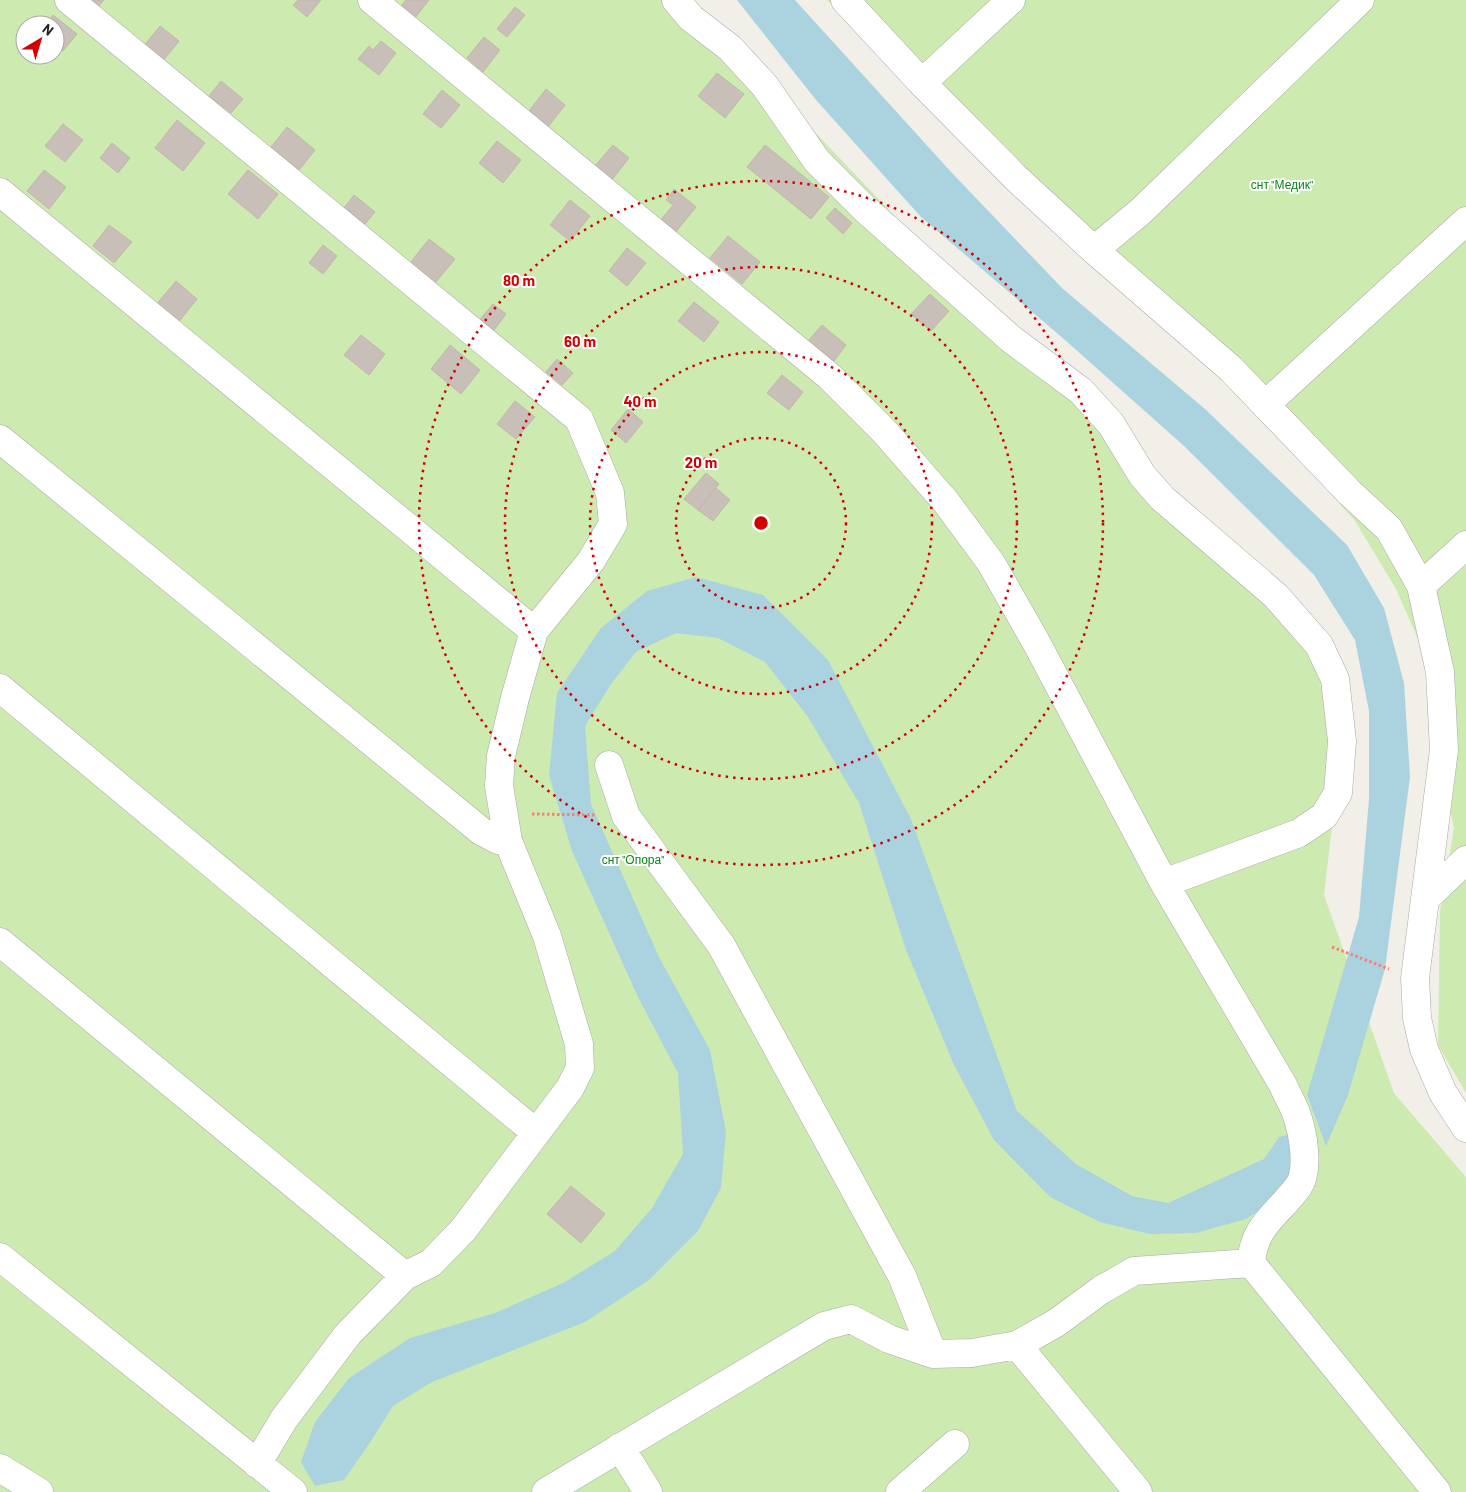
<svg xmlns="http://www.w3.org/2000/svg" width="1466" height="1492" font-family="Barlow,sans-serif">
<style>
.grass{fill:#cdebb0;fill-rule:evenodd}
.water{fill:#aad3df}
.building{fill:#c7bfb8;stroke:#c4b6ab}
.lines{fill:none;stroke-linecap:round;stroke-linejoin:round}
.minor-casing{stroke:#a9a9a9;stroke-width:29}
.path{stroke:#fa8072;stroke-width:3;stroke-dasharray:2.5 2.5;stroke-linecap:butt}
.minor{stroke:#fff;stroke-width:28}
.ring{fill:none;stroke:#d40000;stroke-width:2.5;stroke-dasharray:2.5 5}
.labels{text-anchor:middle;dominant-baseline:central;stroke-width:4;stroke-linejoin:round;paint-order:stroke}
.park-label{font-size:12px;fill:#0c8416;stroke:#fff}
.centre{fill:#d40000;stroke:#fff;stroke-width:2.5}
.ring-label{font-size:15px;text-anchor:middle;font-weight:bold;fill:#d40000;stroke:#fff;stroke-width:4;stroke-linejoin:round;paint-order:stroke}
</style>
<rect width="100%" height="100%" fill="#f2efe9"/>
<path class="grass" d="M0,0H680L768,83L1142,475L1326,662L1342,741L1324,895L1394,1093L1466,1177V1492H0ZM25,25H55V55H25Z
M827,0H1466V1093L1438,1045L1440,912L1454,828L1434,736L1425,655L1396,589L1355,521L1255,407L919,94Z"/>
<path class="water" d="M737,0H795L952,173L1062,288L1205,409L1347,545L1384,608L1404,683L1410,777L1385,969L1348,1095L1326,1146L1307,1095L1359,917L1369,799V711L1355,640L1314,575L1184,446L1065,340L921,217L816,100Z
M696,577L763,595L828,660L911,819L1017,1111L1076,1164L1132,1196L1168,1203L1264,1159L1279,1137L1288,1135L1295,1144L1296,1165L1277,1200L1246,1219L1196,1233L1150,1234L1100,1222L1050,1197L994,1140L954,1065L906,950L859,803L808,717L765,662L718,638L676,633L636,652L611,684L585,726L591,804L659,957L710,1050L726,1132L721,1188L698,1231L649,1280L585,1322L432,1382L393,1406L371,1441L344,1480L315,1486L301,1462L315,1422L349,1378L410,1338L495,1313L563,1283L615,1251L652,1208L683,1154L678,1073L638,997L572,851L549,775L557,693L601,628L647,591Z"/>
<path class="building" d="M89,0H104L98,7Z
M298,0H321L307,17L293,5Z
M406,0H429L415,18L401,6Z
M515,7L525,15L507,37L497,29Z
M53,15L77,34L63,51L55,45V25H45Z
M160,26L179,41L162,62L143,47Z
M484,37L500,50L483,72L467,58Z
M381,41L396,53L379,75L358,59L369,46L373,50Z
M717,73L744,94L725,118L698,96Z
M221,81L243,99L231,113L209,96Z
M546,89L565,105L548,127L529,111Z
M442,90L460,105L441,128L423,114Z
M177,120L205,143L183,171L155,148Z
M63,124L83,140L65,162L45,146Z
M287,127L315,150L299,170L271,147Z
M497,141L521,160L503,183L479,163Z
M112,143L130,158L118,173L100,158Z
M613,145L629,158L611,181L594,167Z
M765,145L829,197L811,219L747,167Z
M44,170L66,187L49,209L27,191Z
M248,170L278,194L258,219L228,194Z
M674,189L696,207L675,233L660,221L673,205L666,200Z
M354,195L375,212L365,224L344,208Z
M570,200L590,216L570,241L550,225Z
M835,208L852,223L843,234L826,218Z
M109,225L132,242L114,263L93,246Z
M728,236L760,262L742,284L710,258Z
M429,239L455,259L435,283L410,263Z
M323,245L337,256L323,274L309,263Z
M627,248L646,263L627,286L609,271Z
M176,281L197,299L177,324L155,306Z
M930,294L949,311L931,331L911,314Z
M694,302L719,322L704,342L678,321Z
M493,304L506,314L491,334L477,323Z
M822,325L846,345L834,361L809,340Z
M361,335L385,354L369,375L344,355Z
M450,345L480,370L461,394L431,369Z
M557,359L573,373L562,385L546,372Z
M782,375L803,392L789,410L767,393Z
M515,401L535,417L516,439L497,424Z
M628,409L643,422L626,443L611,430Z
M706,473L719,484L698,510L684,499Z
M716,488L730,500L713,521L698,510Z
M571,1186L605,1214L581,1243L547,1214Z"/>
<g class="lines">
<g class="minor-casing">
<path id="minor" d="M69,0L579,419L610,493L613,524L591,561L534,631L515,698L501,756L499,786L508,841L547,936L579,1044L580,1068L570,1088L463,1230L431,1263L405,1276L348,1334L284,1419L257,1464
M372,0L829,376L884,431L946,502L991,563L1036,642L1164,883L1283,1085C1287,1095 1293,1104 1296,1113C1303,1132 1310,1170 1298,1187C1277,1215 1254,1225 1251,1263L1437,1492
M676,0L691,18L730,48L765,86L817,161L865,209L1011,339L1081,391L1111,424L1142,475L1162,498L1276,596L1319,645L1335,679L1342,741L1338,793L1324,816L1299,833L1164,883
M845,0L922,83L1017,179L1094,250L1231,369L1350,493L1389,529L1421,586L1440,672L1444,750L1415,978L1417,1018L1424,1049L1443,1093L1466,1128
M922,83L1011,0
M0,192L534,631
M1094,250L1140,212L1360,0
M1265,405L1466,221
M0,439L481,831L498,840L508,841
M1421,586L1466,545
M0,688L535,1132
M609,765L626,816L721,945L902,1276L933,1354
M1427,897L1466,860
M0,942L405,1276
M0,1257L293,1492
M1017,1345L1138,1492
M620,1447L648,1492
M0,1468L39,1492
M546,1492L824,1326L851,1319L889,1339L933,1354L972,1353L1017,1345L1056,1323L1101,1290L1134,1271L1251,1263
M900,1492L955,1444"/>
</g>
<path class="path" d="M532,814L596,815
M1332,947L1389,969"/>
<use href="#minor" class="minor"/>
</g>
<g class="ring">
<circle cx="761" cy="523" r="85"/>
<circle cx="761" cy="523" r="171"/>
<circle cx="761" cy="523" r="256"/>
<circle cx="761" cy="523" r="342"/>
</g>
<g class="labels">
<g class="park-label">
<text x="1282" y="184">снт "Медик"</text>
<text x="633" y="859">снт "Опора"</text>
</g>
</g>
<circle cx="761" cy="523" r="8" class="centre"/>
<g class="ring-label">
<text x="519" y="286">80 m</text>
<text x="580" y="347">60 m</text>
<text x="640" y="407">40 m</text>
<text x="701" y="468">20 m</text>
</g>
<g transform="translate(40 40) rotate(38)"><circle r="24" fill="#ffffff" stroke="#a7a7a7"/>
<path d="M0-4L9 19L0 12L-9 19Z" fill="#d40000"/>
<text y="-8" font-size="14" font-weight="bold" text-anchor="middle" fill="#222222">N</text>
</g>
</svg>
